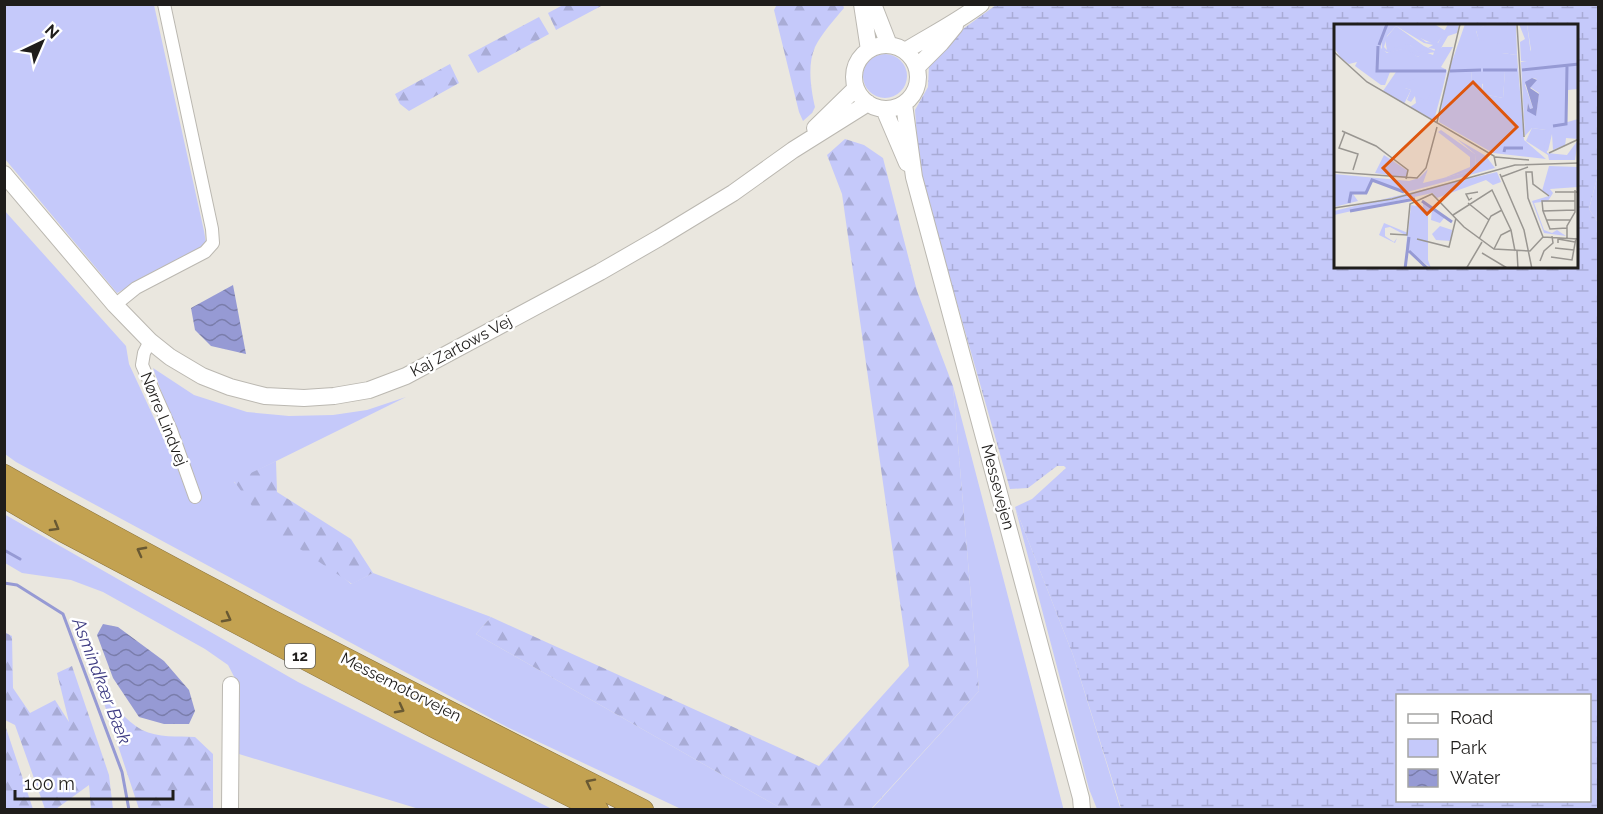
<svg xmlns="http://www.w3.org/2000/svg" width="1603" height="814" font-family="Raleway,sans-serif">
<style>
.green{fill:#c5c9fa}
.forest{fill:url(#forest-firs)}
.wetland{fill:url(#wetland-marsh);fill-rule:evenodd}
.water{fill:url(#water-waves)}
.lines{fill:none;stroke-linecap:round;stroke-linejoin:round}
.stream{stroke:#969ad4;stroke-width:3}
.street-casing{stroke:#bbb8b1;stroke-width:14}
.secondary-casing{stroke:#bbb8b1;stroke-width:18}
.highway-casing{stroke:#8a733e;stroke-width:22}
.street{stroke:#fff;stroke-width:12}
.secondary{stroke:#fff;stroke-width:16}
.highway{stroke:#c3a251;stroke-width:21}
.oneway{stroke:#695933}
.labels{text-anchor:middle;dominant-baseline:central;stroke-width:5;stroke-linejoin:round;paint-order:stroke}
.shield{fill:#fff;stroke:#62615f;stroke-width:1.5}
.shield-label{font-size:15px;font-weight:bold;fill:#1f1d1b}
.street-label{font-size:16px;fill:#1f1d1b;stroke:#fff}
.water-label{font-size:18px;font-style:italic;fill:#3e3c83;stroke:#fff}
.inset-river{fill:none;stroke:#969ad4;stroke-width:3}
.inset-road{fill:none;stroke:#999691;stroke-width:1.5}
.view{fill:#de560d;fill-opacity:0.15;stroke:#de560d;stroke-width:3}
.inset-edge{fill:none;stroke:#1f1d1b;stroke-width:3}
</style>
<defs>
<pattern id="forest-firs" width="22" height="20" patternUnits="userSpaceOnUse" patternTransform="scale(1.5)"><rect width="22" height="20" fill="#c5c9fa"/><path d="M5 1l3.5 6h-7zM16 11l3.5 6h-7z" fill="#a9acd6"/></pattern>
<pattern id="wetland-marsh" width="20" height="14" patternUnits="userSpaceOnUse" patternTransform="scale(1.5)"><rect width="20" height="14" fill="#c5c9fa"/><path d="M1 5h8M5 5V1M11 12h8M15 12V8" fill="none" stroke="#a9acd6"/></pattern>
<pattern id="water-waves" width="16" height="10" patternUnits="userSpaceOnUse" patternTransform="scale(1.5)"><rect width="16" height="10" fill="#969ad4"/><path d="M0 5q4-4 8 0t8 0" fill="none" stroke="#7a7dab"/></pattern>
</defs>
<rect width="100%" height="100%" fill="#eae7df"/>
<path class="green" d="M4,5H154L204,231L206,243L199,249L117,293L5,159Z
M863 76a22 22 0 1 1 44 0a22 22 0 1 1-44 0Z
M1598,174V223L1589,209Z
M4,210L126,346L129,364L192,500H199L153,368L194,395L247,412L289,416L333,415L367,410L406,397L234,482L351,584L373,573L491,617L476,634L782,809H681L507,727L16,462L5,454Z
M953,386L1063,807V809L871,810L979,691Z
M1015,507L1073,655L1120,807L1123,809H1097L1089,789Z
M4,514L298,682L552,809H419L239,754V686L228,665L205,649L103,592L71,580L22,573L5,563Z"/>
<path class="forest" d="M777,4L843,5L844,8C834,20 822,33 815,47C807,65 811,89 815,107L812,113L803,121L799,112L774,10Z
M563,5V4L603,5L556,30L548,13Z
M539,17L549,34L478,73L468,55Z
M450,64L459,83L409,111L400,104L395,94Z
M845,139L864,145L883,158L917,291L953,386L979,691L871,809H782L476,634L491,617L819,766L909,666L842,194L827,155Z
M276,461L277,492L351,539L373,573L352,584L267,527L234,481Z
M4,632L12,636L13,688L30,713L55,700L69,722L57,673L72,666L109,775L113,809H91L89,785L56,809H45L15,725L5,720Z
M98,685C110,700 125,721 142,730C158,738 178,736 195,737L213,754V809H139Z
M4,728H6L33,809H5Z"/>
<path class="wetland" d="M996,5H1598V174L1589,209L1598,223V809L1123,810L1121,808L1073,655L1015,507L1032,499L1066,468L1064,466H1057L1028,488L1010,489L919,170L915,110L928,87L929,64L963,29ZM1336,26H1578V267H1336ZM1398,696H1590V800H1398Z"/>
<path class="water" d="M233,285L246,354L211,346L195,330L191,308Z
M103,624L118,627L164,661L189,690L195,711L189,724H164L139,717L113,678L97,635Z"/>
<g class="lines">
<path class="stream" d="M4,550L20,559
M4,583L17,585L63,614L122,772L129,810"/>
<g class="street-casing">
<path id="street" d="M115,305L136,288L205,252L213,243L212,229L164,4
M150,341L144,353L142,365L171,430L195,497"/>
</g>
<g class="secondary-casing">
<path id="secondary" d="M862,4L869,50
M873,4L889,45
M854 77a32 32 0 1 1 64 0a32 32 0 1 1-64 0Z
M905,51C931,35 957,22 981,4
M917,67L941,43L955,26
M904,104L914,177L1081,798L1082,810
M884,109L907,163
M815,128L856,88
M4,174L115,305L150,341L170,357L202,376L230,387L265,396L304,398L334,396L369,390L406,376L600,272L659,238L733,193L793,150L868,103
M230,810L231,685"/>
</g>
<g class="highway-casing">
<path id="highway" d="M4,475C91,525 179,571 267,618C392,683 517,746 643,810
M4,497L64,532L434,727L598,810"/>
</g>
<use href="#street" class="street"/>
<use href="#secondary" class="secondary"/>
<use href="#highway" class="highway"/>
</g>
<defs><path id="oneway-chevron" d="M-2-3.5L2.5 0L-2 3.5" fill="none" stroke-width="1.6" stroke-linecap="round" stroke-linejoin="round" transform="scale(1.5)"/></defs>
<g class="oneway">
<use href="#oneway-chevron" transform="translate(55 527) rotate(30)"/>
<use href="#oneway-chevron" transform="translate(141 551) rotate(-152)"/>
<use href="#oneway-chevron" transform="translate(227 618) rotate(28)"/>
<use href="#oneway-chevron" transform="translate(400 709) rotate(28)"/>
<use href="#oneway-chevron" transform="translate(590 783) rotate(-153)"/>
</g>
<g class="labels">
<rect class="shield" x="285" y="644" width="30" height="24" rx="4.5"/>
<g class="shield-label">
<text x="300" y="656">12</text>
</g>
<g class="street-label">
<text transform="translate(461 346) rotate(-28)">Kaj Zartows Vej</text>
<text transform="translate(164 419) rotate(68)">Nørre Lindvej</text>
<text transform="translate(998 487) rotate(75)">Messevejen</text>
<text transform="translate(401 687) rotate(27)">Messemotorvejen</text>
</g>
<g class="water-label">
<text transform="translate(102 681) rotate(69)">Asmindkær Bæk</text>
</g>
</g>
<g transform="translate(1334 24)">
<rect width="244" height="244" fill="#eae7df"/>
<path d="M182,0L183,31L168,29L145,17L142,6L150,2ZM185,0H193L198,39L187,37L186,18L191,15ZM62,2L90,22L103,28L86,30L76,21L53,27L51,15ZM138,47H171L169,74L149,70V60L137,57ZM98,67H108L100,96L76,83L82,79L81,72ZM244,95V115L232,114L231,121L230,99ZM198,104L212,106L213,129L233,131L244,116L241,136H215L214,131L192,117ZM123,115L152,132L161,144L70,169L39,157L33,169L19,170L24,177L0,183V150L75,157L85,154L94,145L89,159L142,146L141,130ZM50,131L74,147L72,154L41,149ZM163,148L167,158L159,161L152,156L103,174L98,169L0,191V187Z" fill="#c5c9fa"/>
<path d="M57,0H68L92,18L104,19L114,0H125L123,9L114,12L106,26L103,29L99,31L101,25L94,24L99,21L90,19L62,2L53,12L50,23L53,26L75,20L86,29L87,25H92L84,33L69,25L55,29L48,26L47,14ZM107,106L141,130L142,146L110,154L136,143V133L104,108ZM215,142L244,143V163L216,165L219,169L214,177L200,179L210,206L218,209L223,206L232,212L210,209L198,177L215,172L208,167ZM89,178L111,193L106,199L97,196L98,185L94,187V236L97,244L73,226L71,244L73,212L56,203L51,204V212L60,218L63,214L61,219L45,211L50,199L74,209L77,181L89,183ZM106,202L118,206L117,217L102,216L98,210Z" fill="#c5c9fa"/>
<path d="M1,0H57L47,16V24L53,29L71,24L84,33L88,27L99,31L108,23H119L107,43L113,46L108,67H98L93,77L81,72L77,78L73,76L77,66L71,64V58L85,48H56L51,61H47L21,42L23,38L15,40L7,34L0,24ZM68,0H100L112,7L102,21L77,10ZM131,0H178L150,2L142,7L145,16L168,20V29L183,31L190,116L212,135L159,129L105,98L114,47L121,46H115ZM138,47H171L169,74L149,70L148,59L137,57ZM193,0H244V65L234,66L231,121L219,126L218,110L214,127L210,125L212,106L198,104L191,112L187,38H198L191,34L197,26ZM198,54L203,55L196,63L205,69L202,91L193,86L194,79L196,85L199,84L191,61Z" fill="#c5c9fa" fill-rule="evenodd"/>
<path d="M62,48H85L83,54L72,58L71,64L77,66L70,80L49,67Z" fill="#c5c9fa"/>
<path d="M198,54L203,56L196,64L205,70L202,92L193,87L194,79L196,85L199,84L191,58Z" fill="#969ad4"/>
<path class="inset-river" d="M45,21L53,0M44,22L43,47H112M149,46H183M188,46L245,40M116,47L147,46M219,102L232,100L233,42M170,128L171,124H189M88,177L118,198M15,179L17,169H32L38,156L70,168M16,187L81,175M75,227L94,245M71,245L75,213"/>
<path class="inset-road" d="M183,0L190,113M0,28L33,58L160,132L162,142M103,98L126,0M8,107L42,122L74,146L72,155M11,108L5,124L24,130L19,146M215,129L245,115M161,133L195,136M0,148L83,154L92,144L103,103M166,150L190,206L198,245M167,153L194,143M221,168H245M138,174L135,176L132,170L144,168M134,179L155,196M0,184L58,175L181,141L245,139M209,187L208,177H241M119,191L158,166L177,206L181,227M212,196H237M233,204L216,205L209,187L241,186M56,210L73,211L76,180L98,170L130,203L160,225L196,227L209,213M209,213L194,174L192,148H198L199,160L215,172M209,213L244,215M233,214V202L241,188V166M83,215L115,223L122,194M145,215L157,192L168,186M224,219V215L241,218M221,224L240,226M160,225L167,211L177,206M183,227L184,245M148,229L173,244M217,233L238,236L242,214M206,237L210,227L219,219L218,212M132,245L148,218"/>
<path class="view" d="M139,58L183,103L93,190L49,144Z"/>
<rect width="244" height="244" class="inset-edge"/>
</g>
<rect width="1603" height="814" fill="none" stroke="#1f1d1b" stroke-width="12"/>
<rect x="1396" y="694" width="195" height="108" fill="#ffffff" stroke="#a5a5a4" stroke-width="1.5"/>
<rect x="1408" y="714" width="30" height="9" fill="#ffffff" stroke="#a5a5a4" stroke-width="1.5"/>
<text x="1450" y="724" font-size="18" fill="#1f1d1b">Road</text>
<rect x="1408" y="739" width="30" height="18" fill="#c5c9fa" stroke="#a5a5a4" stroke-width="1.5"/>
<text x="1450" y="754" font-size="18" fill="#1f1d1b">Park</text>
<rect x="1408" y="769" width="30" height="18" fill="url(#water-waves)" stroke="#a5a5a4" stroke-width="1.5"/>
<text x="1450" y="784" font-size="18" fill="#1f1d1b">Water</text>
<g transform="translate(42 42) rotate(44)" stroke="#ffffff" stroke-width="4.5" paint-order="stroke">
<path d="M0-4.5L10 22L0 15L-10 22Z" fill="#1f1d1b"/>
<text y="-9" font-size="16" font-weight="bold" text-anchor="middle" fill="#1f1d1b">N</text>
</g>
<path d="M15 790v9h158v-9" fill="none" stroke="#1f1d1b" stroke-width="3"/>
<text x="24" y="790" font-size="18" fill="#1f1d1b" stroke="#ffffff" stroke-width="4.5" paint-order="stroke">100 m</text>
</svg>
